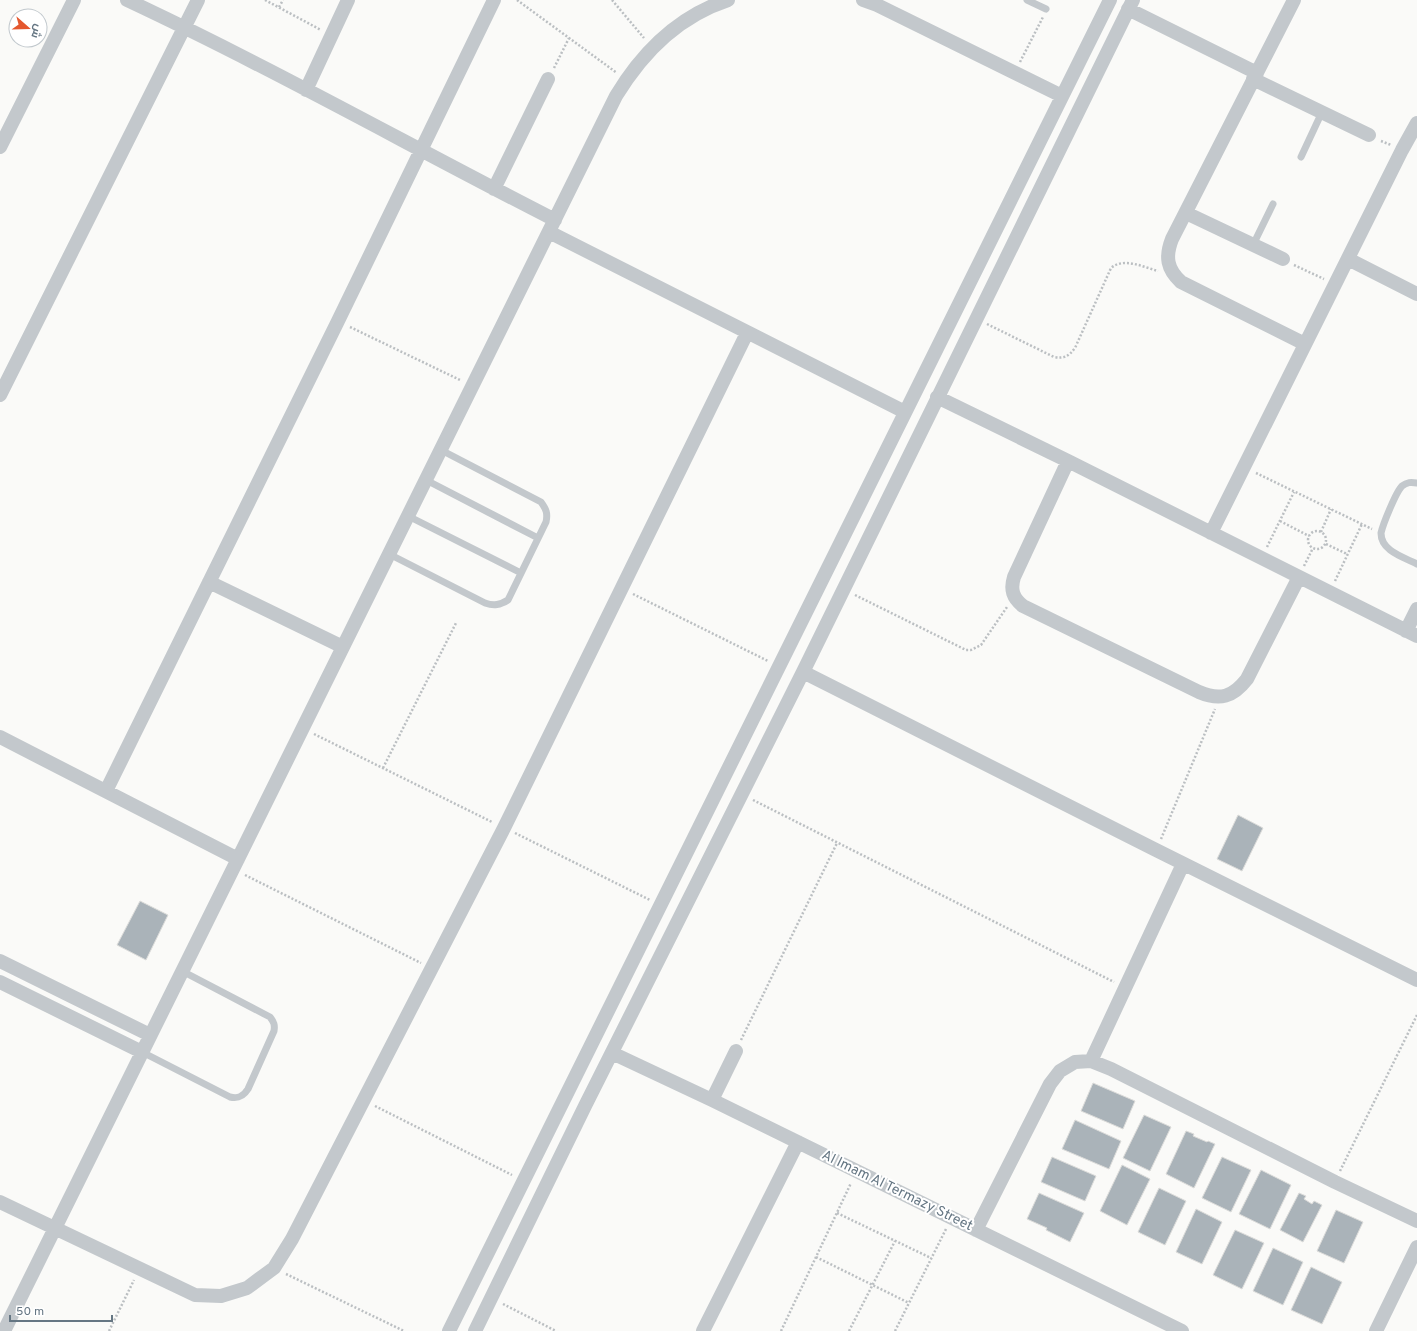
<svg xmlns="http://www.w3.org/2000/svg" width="1417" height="1331" font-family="Overpass,Cairo,sans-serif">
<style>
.building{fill:#aab3b9;stroke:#dcdcda}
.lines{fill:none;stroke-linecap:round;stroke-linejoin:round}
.path{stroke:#bbbfc2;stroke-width:2.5;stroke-dasharray:2 2;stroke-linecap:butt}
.lane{stroke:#c3c8cc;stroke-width:7}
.street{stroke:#c3c8cc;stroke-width:14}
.labels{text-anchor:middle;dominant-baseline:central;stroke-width:4;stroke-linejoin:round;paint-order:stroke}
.street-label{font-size:14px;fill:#657683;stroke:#fff}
</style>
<rect width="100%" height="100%" fill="#fafaf8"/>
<path class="building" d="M1238,815L1263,828L1242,871L1217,859Z
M140,901L168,915L146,960L117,945Z
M1093,1083L1135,1101L1123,1129L1081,1111Z
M1144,1115L1171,1127L1150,1171L1123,1158Z
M1075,1120L1121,1141L1109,1169L1062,1149Z
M1186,1131L1194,1134L1193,1136L1207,1142L1208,1141L1215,1144L1194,1188L1166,1174Z
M1052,1157L1096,1176L1085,1201L1041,1182Z
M1222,1157L1251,1170L1231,1212L1202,1198Z
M1122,1165L1150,1179L1127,1225L1100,1211Z
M1261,1170L1291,1185L1270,1229L1239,1214Z
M1159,1188L1186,1201L1165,1245L1138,1232Z
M1039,1193L1084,1213L1070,1242L1046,1230L1047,1228L1027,1219Z
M1299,1193L1306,1196L1304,1199L1312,1204L1314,1201L1322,1205L1303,1242L1280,1230Z
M1196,1209L1222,1222L1202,1264L1176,1252Z
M1336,1210L1363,1222L1344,1263L1317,1251Z
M1235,1230L1264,1243L1242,1289L1213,1275Z
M1273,1248L1303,1262L1283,1305L1253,1291Z
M1311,1267L1342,1282L1322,1324L1291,1310Z"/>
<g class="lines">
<path class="path" d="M265,0L321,30
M517,0L617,73
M612,0L644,38
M279,7L283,0
M1020,62L1043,17
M554,68L569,38
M1381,141L1391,145
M1294,265L1324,279
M987,324L1054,357C1064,359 1069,356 1075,348L1111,268C1124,257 1143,267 1158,271
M350,327L460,380
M1256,473L1372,529
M1280,521L1309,536
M1308 540a9 9 0 1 1 18 0a9 9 0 1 1-18 0Z
M1321,532L1331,509
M1326,544L1347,554
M1267,547L1294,492
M1304,566L1313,548
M1335,581L1362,524
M633,594L768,661
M855,595L966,650H971L981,645L1007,607
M314,734L492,822
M383,768L456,623
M753,800L1114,982
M515,833L650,900
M1161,839L1215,709
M245,875L421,963
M741,1040L837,843
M375,1106L512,1175
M1340,1171L1417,1015
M837,1213L931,1258
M816,1257L909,1303
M286,1274L404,1331
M503,1304L556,1331
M109,1331L134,1280
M781,1331L851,1183
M849,1331L895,1241
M895,1331L946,1229"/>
<path class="lane" d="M1027,0L1046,9
M1301,157L1322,112
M1253,245L1273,204
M426,480L538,538
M1417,483C1411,482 1407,482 1402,486C1396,492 1383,524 1381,533C1381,551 1403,557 1417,564
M408,516L521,573
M389,554L485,603C494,606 500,605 508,600L546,522C548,513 546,509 541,502L441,450
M142,1052L230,1097C238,1099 243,1097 248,1089L274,1031C275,1025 274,1022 270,1017L182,971"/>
<path class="street" d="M127,0C272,68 412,147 555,220
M863,0L877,5L1062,96
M1294,0L1172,239C1165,257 1167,269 1181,282L1305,344
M1128,9L1257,73
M1253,79L1369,135
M306,90L348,0
M0,147L74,0
M494,189L548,79
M1186,213L1283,259
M549,232L905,412
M1348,259L1417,294
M0,395L198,0
M937,397L1068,461L1417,636
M1068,461L1014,577C1010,590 1013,598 1023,606L1199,692C1220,701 1233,697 1247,679L1299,577
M1211,533L1402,150L1417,123
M209,582L343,647
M1406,631L1417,609
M803,672L1156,850L1417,980
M0,737L238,859
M106,791L338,321L494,0
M0,961L150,1035
M0,982L142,1052
M612,1053L712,1100L1182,1331
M1091,1061L1183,864
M712,1100L736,1051
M0,1202L195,1295L221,1296L247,1288L274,1268L292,1239L504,828L747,333
M976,1230L1050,1084L1060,1071L1075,1062L1091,1061L1111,1069L1335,1182L1417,1221
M4,1331L616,96C642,53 679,16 728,0
M449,1331C670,888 889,444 1110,0
M475,1331L585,1106L803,672L1133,0
M703,1331L798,1142
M1376,1331L1417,1247"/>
</g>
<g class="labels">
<g class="street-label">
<text transform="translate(897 1191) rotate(26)">Al Imam Al Termazy Street</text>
</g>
</g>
<g transform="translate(28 28) rotate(110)"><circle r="19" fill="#ffffff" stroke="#c1c8cd"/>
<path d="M0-3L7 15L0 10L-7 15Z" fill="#e4572e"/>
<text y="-6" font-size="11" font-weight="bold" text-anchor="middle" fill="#657683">ش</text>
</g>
<path d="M10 1315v6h102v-6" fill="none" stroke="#657683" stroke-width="2"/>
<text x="16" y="1315" font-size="12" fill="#657683" stroke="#ffffff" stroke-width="3" paint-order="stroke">50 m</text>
</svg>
